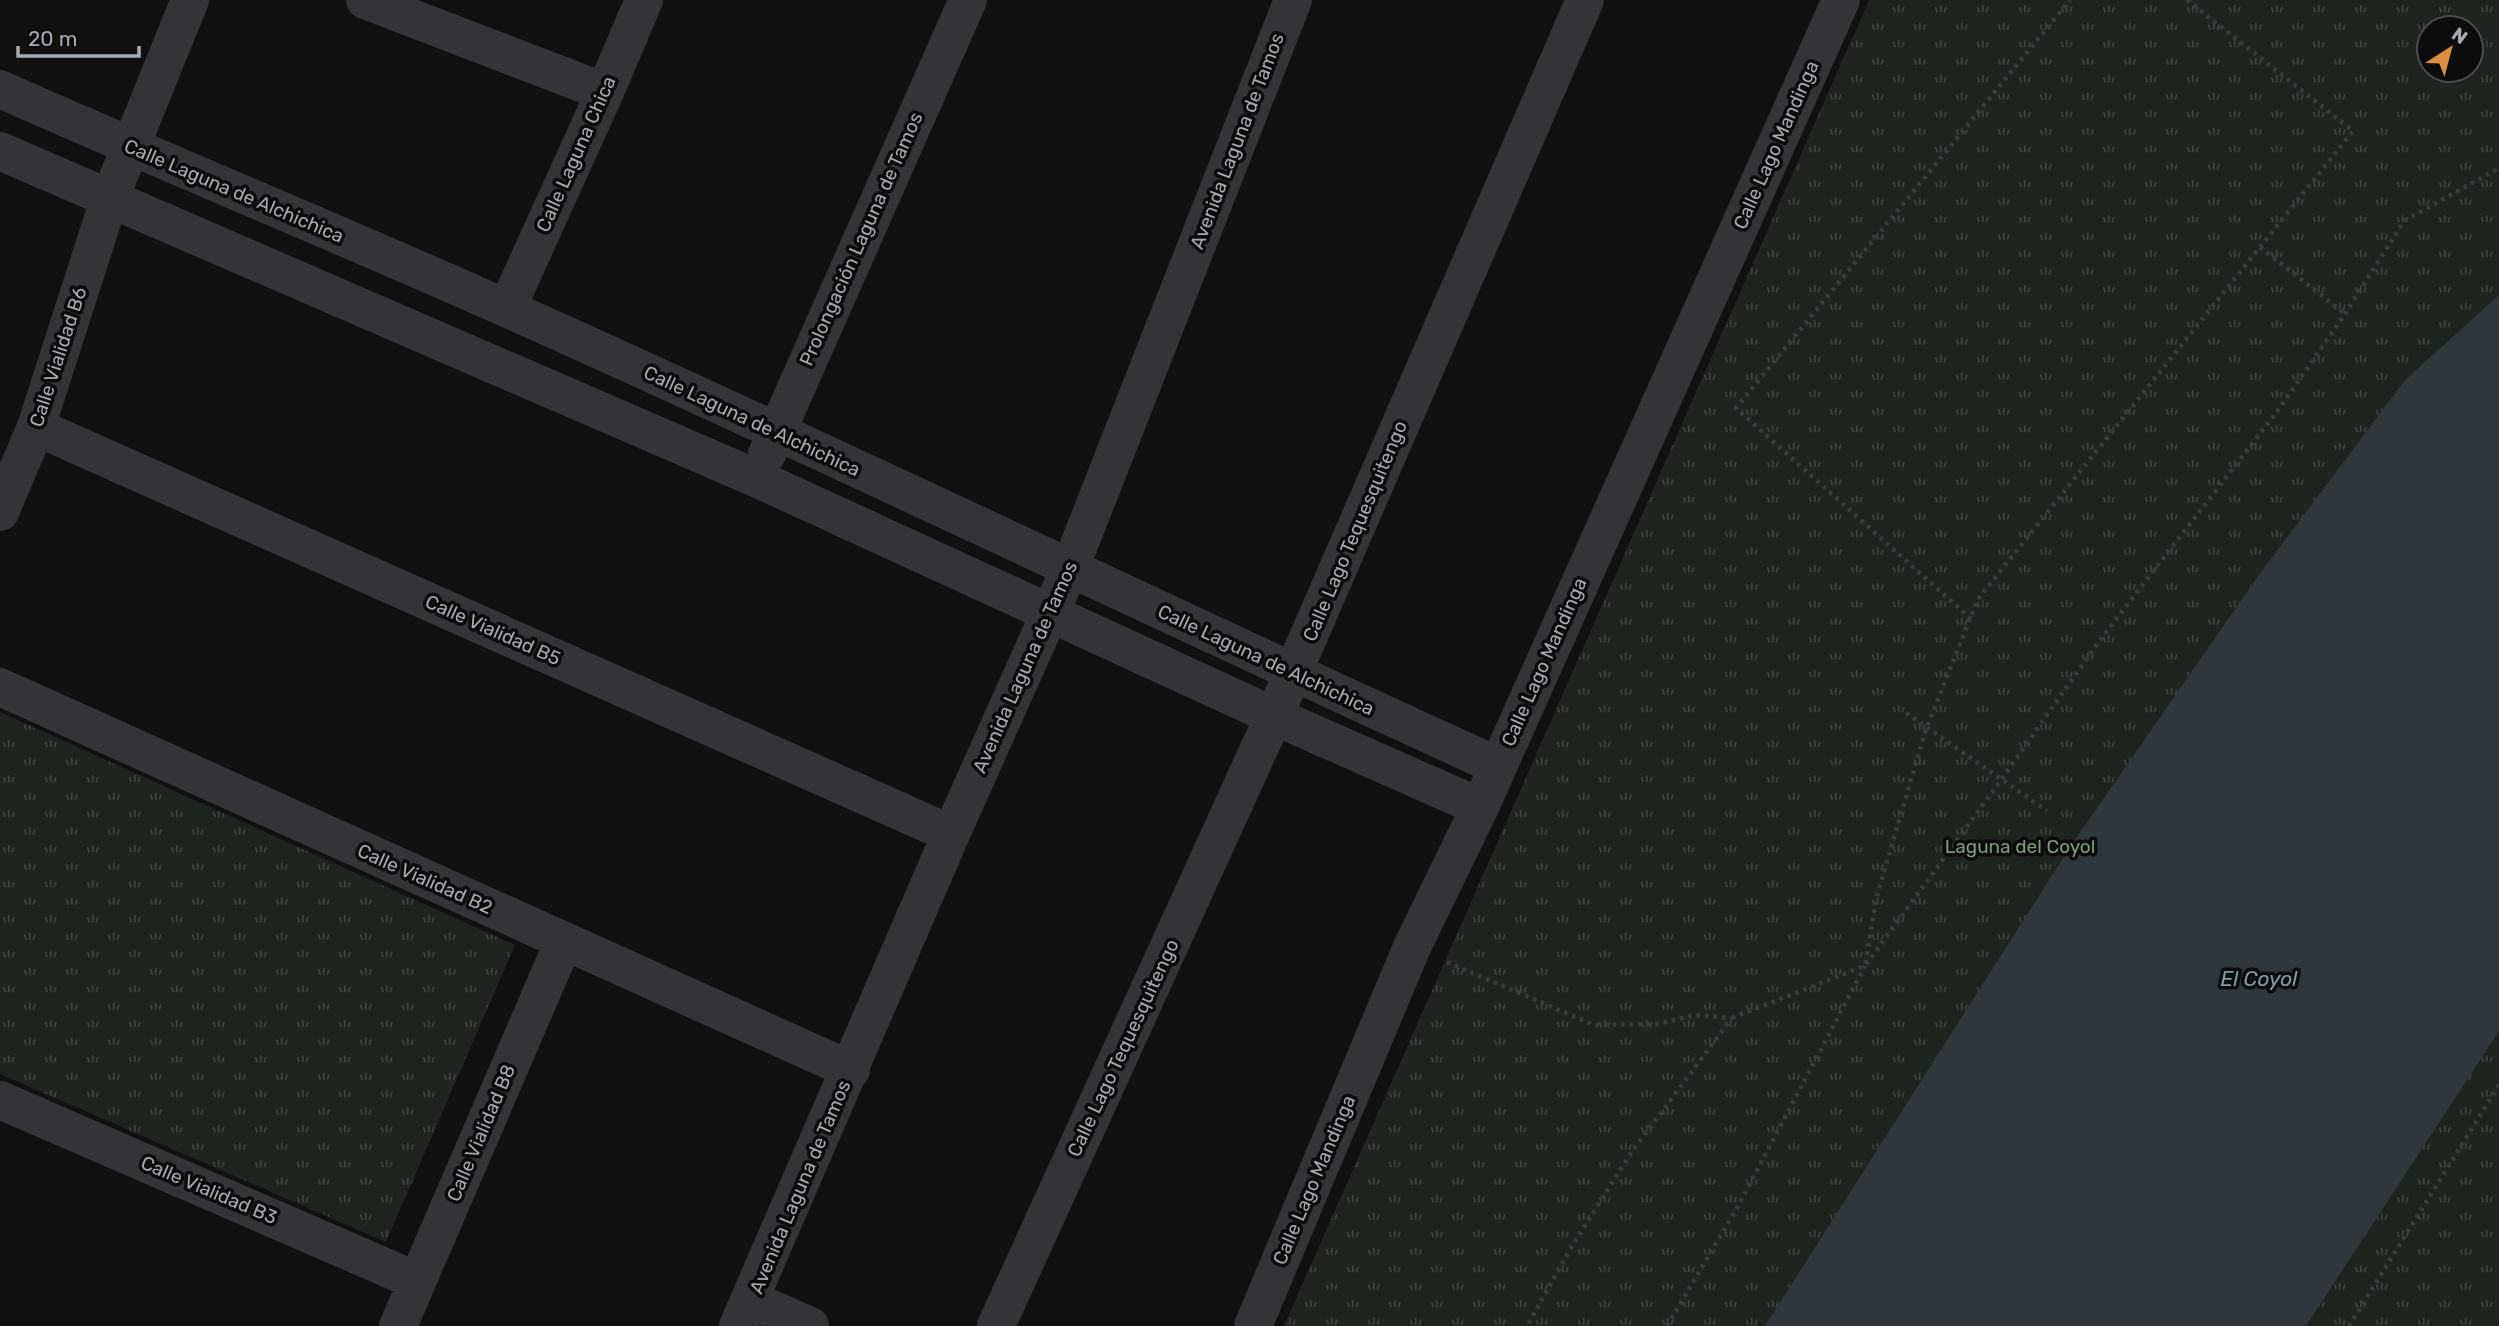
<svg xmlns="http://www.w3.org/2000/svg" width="2499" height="1326" font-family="Rubik,sans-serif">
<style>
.park{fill:url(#park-tufts);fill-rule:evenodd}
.water{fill:#2e373b}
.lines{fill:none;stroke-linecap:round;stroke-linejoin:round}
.path{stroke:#383b3d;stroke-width:4.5;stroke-dasharray:3.5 5;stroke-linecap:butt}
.minor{stroke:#323437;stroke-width:38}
.labels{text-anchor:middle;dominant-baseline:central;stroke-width:7;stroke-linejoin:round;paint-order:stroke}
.street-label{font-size:19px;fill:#a4aab1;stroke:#0c0c0d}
.park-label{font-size:19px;fill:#809a7d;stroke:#0c0c0d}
.water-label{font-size:21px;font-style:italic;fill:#7e9ca9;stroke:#0c0c0d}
</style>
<defs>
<pattern id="park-tufts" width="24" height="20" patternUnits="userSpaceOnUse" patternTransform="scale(1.75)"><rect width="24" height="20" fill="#1e241e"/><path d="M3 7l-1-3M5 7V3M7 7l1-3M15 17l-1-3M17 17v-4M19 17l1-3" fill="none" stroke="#3c413c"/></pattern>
</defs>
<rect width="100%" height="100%" fill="#111112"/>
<path class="park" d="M1869,0H2499V1326H1284ZM2429,28H2471V70H2429Z
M0,712L515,945L386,1242L0,1074Z"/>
<path class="water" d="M2499,295V1031L2306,1326H1765L2070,847L2258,576L2405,380Z"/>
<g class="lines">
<path class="path" d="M2187,0L2353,131L1978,599L1926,729L1876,899L1865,966L2001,780L2100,640L2276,413L2345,314L2404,221L2499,168
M2260,247L2345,314
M1971,619L1736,408L2070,0
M1906,713L2047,811
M1447,962L1594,1025L1658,1024L1694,1015L1732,1018L1633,1150L1572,1246L1527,1326
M1732,1018L1864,966
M1667,1326L1737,1208L1865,966
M2349,1326L2499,1085"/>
<path class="minor" d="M365,0L605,92
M0,89C169,164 340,234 508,309C840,457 1167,616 1498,766
M0,151L758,479L1274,716L1480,807
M507,308L605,92L644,0
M36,427L951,834
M767,454L968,0
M0,512L36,427L109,200L190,0
M0,687L851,1070
M0,1100L417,1281
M751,1300L810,1326
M398,1326L564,941
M738,1326L951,834L1070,568L1293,0
M996,1326L1274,716L1585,0
M1253,1326L1412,947L1480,807L1841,0"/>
</g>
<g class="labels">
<g class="street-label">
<text transform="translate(1237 141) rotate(-69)">Avenida Laguna de Tamos</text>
<text transform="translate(1776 145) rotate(-66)">Calle Lago Mandinga</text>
<text transform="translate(576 154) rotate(-66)">Calle Laguna Chica</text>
<text transform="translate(234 191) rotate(23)">Calle Laguna de Alchichica</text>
<text transform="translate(861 239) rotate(-66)">Prolongación Laguna de Tamos</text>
<text transform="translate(58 357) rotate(-72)">Calle Vialidad B6</text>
<text transform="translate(752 421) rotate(25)">Calle Laguna de Alchichica</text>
<text transform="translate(1355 531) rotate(-67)">Calle Lago Tequesquitengo</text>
<text transform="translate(493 630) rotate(24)">Calle Vialidad B5</text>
<text transform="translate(1266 660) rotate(25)">Calle Laguna de Alchichica</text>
<text transform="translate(1544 662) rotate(-66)">Calle Lago Mandinga</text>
<text transform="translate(1025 667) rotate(-66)">Avenida Laguna de Tamos</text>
<text transform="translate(425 879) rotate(24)">Calle Vialidad B2</text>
<text transform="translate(1123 1048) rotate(-65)">Calle Lago Tequesquitengo</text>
<text transform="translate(481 1133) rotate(-67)">Calle Vialidad B8</text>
<text transform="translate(1314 1180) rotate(-67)">Calle Lago Mandinga</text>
<text transform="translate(800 1187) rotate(-67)">Avenida Laguna de Tamos</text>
<text transform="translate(209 1190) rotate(23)">Calle Vialidad B3</text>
</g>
<g class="park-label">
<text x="2020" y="846">Laguna del Coyol</text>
</g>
<g class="water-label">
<text x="2259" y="978">El Coyol</text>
</g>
</g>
<g transform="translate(2450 49) rotate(36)"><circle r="33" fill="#0c0c0d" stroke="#494b4f" stroke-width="2"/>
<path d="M0-5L12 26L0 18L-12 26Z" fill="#dc8e3f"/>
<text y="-10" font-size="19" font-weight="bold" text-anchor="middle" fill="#a4aab1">N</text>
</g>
<path d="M18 46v10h121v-10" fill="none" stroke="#a4aab1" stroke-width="3.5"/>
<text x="28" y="46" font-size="21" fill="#a4aab1" stroke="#0c0c0d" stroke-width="5" paint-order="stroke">20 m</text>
</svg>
